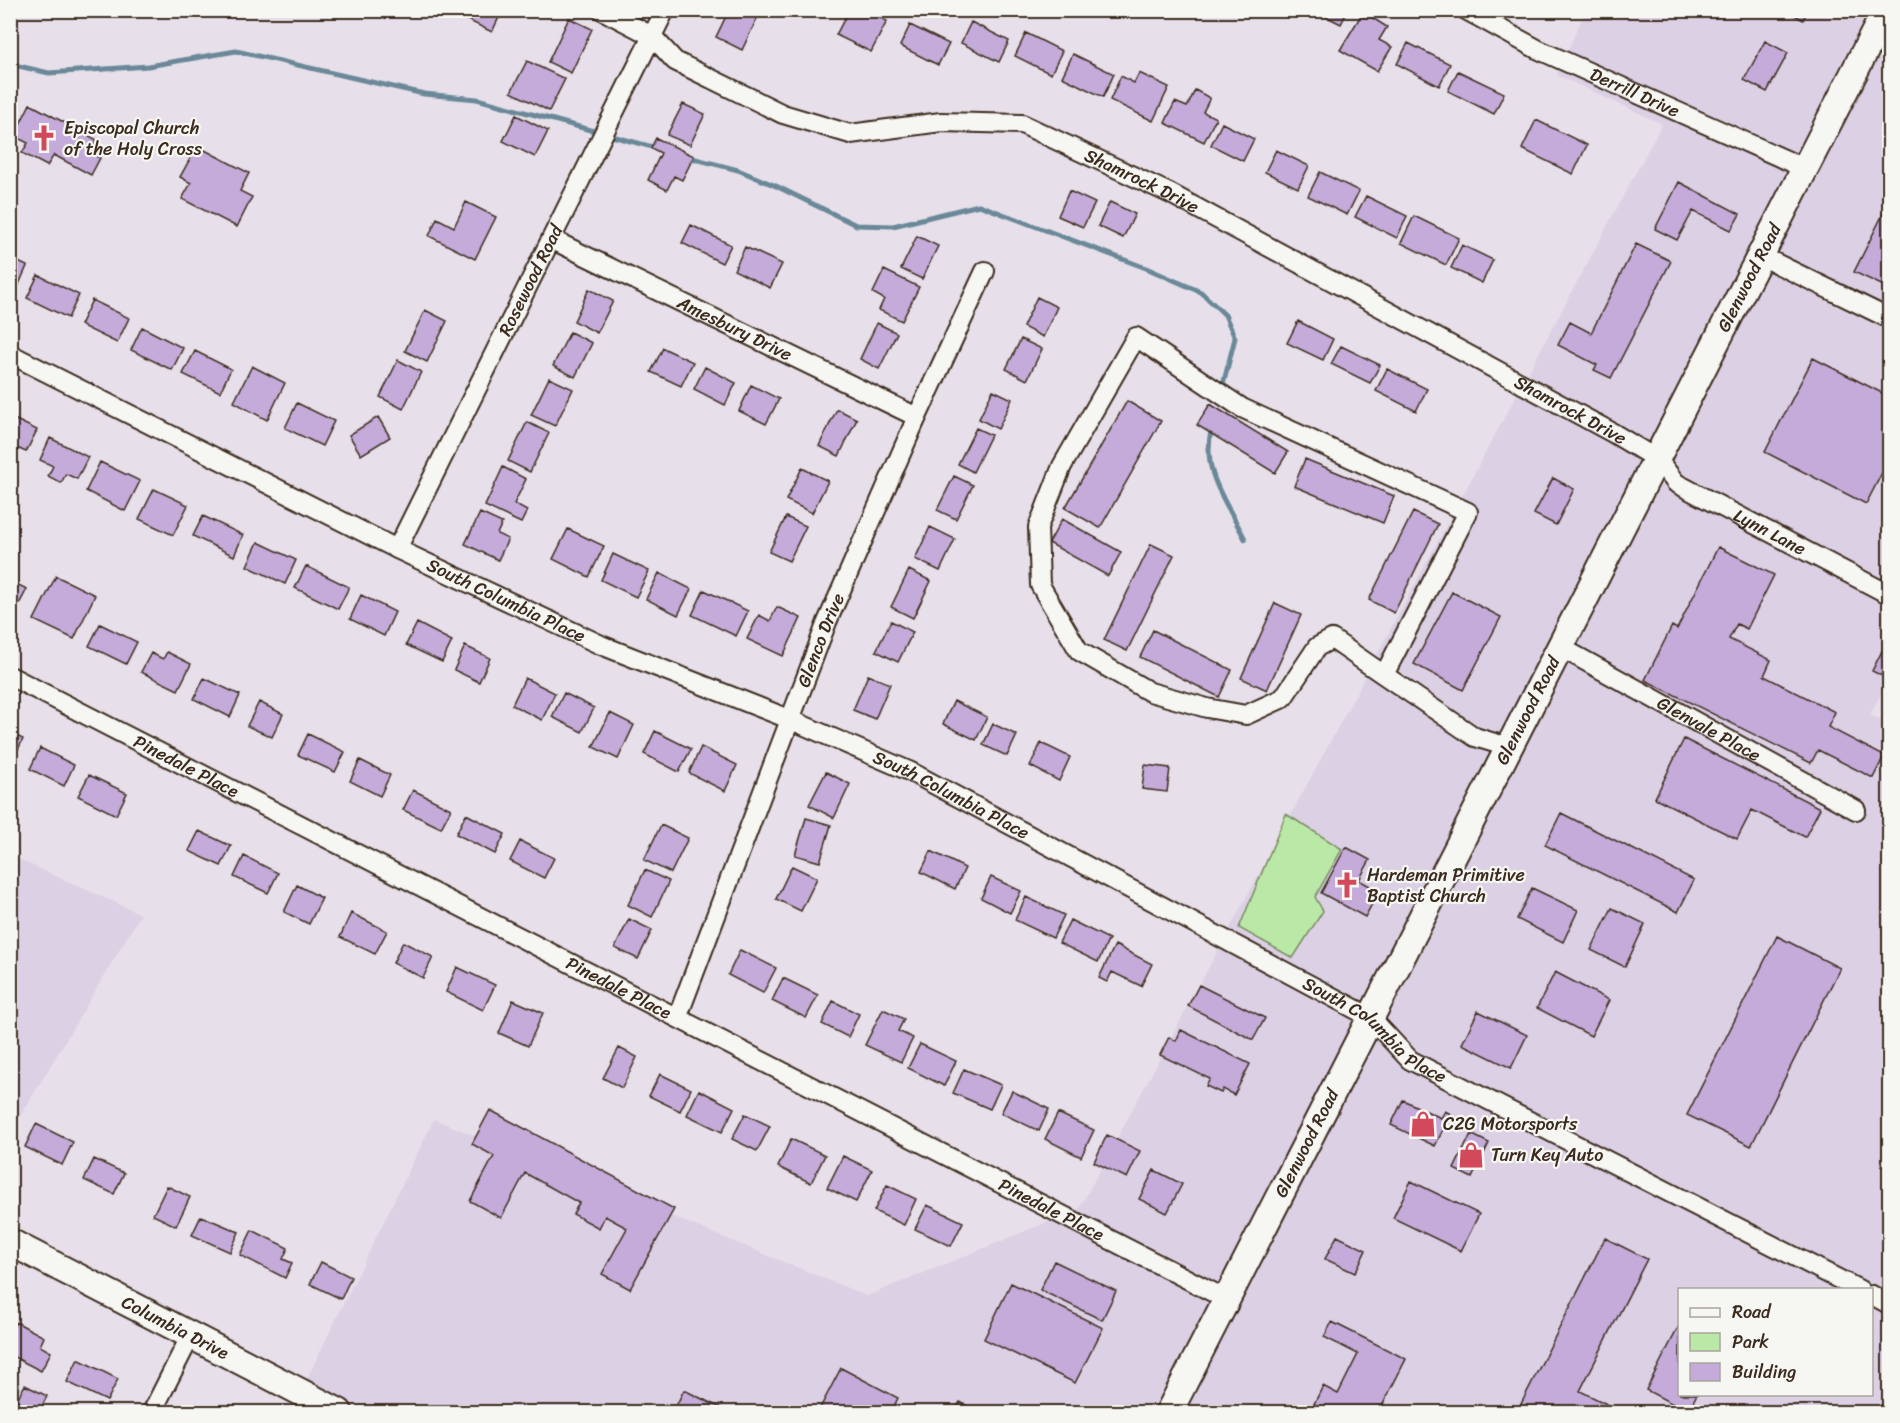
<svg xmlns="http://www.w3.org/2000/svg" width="1900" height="1423" font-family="Sriracha,sans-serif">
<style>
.built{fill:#dcd0e5;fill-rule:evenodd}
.green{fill:#bae9a7;stroke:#7a8a62;stroke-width:1.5}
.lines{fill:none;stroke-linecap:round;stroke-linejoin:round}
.stream{stroke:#6a8898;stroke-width:5}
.building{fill:#c4abd9;stroke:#3b2a1e;stroke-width:1.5}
.street-casing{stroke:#3b2a1e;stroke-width:22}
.secondary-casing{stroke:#3b2a1e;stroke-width:30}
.street{stroke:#f6f6f2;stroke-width:18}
.secondary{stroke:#f6f6f2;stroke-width:26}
.labels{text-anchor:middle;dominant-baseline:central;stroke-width:4.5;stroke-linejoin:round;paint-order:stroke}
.street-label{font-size:18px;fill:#3b2a1e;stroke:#f6f6f2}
.poi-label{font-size:18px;fill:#3b2a1e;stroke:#f6f6f2;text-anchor:start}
</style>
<rect width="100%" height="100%" fill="#e7e0ea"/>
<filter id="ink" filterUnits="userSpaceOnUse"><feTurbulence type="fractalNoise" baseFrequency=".0167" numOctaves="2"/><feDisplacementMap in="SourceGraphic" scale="12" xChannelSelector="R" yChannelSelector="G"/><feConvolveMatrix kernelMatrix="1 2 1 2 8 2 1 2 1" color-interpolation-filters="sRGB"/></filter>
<g filter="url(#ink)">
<path class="built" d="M1585,11H1889L1890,676L1870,715L1890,725L1889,1412H319L296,1401L434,1119L867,1296L1079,1209L1662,124L1557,75ZM1680,1290H1872V1394H1680Z
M11,856L141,914L11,1132Z"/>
<path class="green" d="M1286,814L1342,849L1315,897L1323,911L1293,958L1239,928Z"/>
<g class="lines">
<path class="stream" d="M10,64L49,73L148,66L236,51L424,94L477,99L656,148
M688,157L738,170L776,186L856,225L893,226L979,205L1146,268L1201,292L1225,315L1235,338L1222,389
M1212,427C1200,471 1226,501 1245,539"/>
</g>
<path class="building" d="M455,10H502V11L492,32L453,13Z
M729,10L760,12L742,50L716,37Z
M849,10H865L887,21L871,52L836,35Z
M1313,10H1348L1341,24Z
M1786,10H1808L1803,20Z
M1363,12L1387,27L1379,40L1392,47L1377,71L1340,50Z
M569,18L592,29L571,73L548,62Z
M971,22L1009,41L999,62L961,43Z
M910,25L949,44L938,65L900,46Z
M1026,33L1062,51L1051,74L1015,56Z
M1765,41L1788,53L1767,92L1744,80Z
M1408,43L1450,64L1439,86L1397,64Z
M1073,54L1114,74L1103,97L1062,77Z
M527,61L565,79L549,111L511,92Z
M1458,71L1504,93L1494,114L1448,91Z
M1139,73L1169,87L1153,121L1110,100L1121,76L1134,83Z
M1195,90L1210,98L1203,112L1216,118L1204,142L1165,123L1175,102L1187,107Z
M30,104L97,140L90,153L100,158L91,175L54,155L47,166L22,153L28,143L14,136Z
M683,104L705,114L690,145L667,135Z
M516,115L548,131L535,157L503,141Z
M1536,120L1587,145L1573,174L1522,149Z
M1222,123L1254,139L1243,161L1211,145Z
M656,138L694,156L682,180L674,176L667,190L648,180L661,153L651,148Z
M197,146L249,173L240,191L252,197L237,227L182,199L191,183L180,177Z
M1276,150L1309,166L1298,188L1265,172Z
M1320,172L1359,191L1347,215L1308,196Z
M1679,182L1740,214L1731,230L1693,211L1677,240L1655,229Z
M1069,191L1095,203L1083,227L1058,216Z
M1366,196L1407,216L1397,238L1355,217Z
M1890,200V289L1854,272Z
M466,202L496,217L475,259L429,236L437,218L454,227Z
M1110,202L1135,214L1123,238L1098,226Z
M1414,216L1459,238L1446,265L1401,243Z
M691,225L731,245L722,263L682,243Z
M917,236L938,246L922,279L901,269Z
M1636,244L1671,261L1611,378L1594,370L1597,365L1558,345L1570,322L1591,333Z
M1462,245L1493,260L1482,283L1451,268Z
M745,247L782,264L770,288L734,270Z
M10,258L27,266L16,291L10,288Z
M884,270L919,287L902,321L879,310L884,299L873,293Z
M38,275L79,295L68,318L27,298Z
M589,289L613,301L597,333L574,321Z
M1037,297L1057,307L1043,337L1023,327Z
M92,300L129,318L117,343L80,325Z
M425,310L447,321L427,362L405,351Z
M1298,321L1333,339L1323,360L1287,343Z
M877,323L897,333L879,369L860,359Z
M142,327L183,348L172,370L131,350Z
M570,332L592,343L575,377L553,366Z
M1021,339L1042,349L1027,380L1006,369Z
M1341,346L1380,365L1370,383L1331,364Z
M663,348L693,362L681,386L651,372Z
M195,351L231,369L220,392L183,374Z
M1813,358L1890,397V457L1866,504L1765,452Z
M398,360L421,372L403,409L380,397Z
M252,366L285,383L267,420L234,402Z
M705,367L736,383L725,405L694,389Z
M1387,369L1427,389L1416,411L1376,391Z
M549,378L573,389L555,426L531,415Z
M751,385L779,399L766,424L739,411Z
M993,390L1012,399L998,429L979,419Z
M1127,401L1161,421L1100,528L1065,508Z
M297,403L334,421L322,446L285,428Z
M1210,404L1288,452L1275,473L1197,425Z
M837,409L857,419L839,456L819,446Z
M10,417L37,430L26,452L10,445Z
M378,417L390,437L361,455L349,435Z
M527,422L549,433L530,472L508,461Z
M976,428L991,435L973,472L958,464Z
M50,438L88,457L77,479L66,474L61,483L48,476L53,466L40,460Z
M1305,459L1394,496L1383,523L1294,486Z
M100,462L140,481L125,511L86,491Z
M503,467L526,479L514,504L527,511L521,523L485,506Z
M802,468L828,481L812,513L786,500Z
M954,476L973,485L956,519L937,510Z
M1553,478L1574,489L1556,525L1534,514Z
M154,489L188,505L173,535L139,519Z
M1413,512L1438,524L1394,613L1369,600Z
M480,513L502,523L497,534L508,539L498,560L465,544Z
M203,516L243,535L234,556L193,536Z
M786,517L806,526L789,561L769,552Z
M1062,519L1121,552L1108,576L1049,543Z
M930,527L955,539L940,571L915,559Z
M568,529L604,546L589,577L553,559Z
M258,542L296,560L285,584L247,566Z
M1151,544L1174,555L1127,651L1104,640Z
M1718,547L1774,575L1747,629L1737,624L1729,639L1771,660L1764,676L1835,712L1828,727L1884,756L1873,778L1818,750L1811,763L1645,680L1672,626L1677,629Z
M613,554L649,571L636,597L601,580Z
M306,566L349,587L338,609L295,588Z
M909,570L931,581L913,618L891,607Z
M659,573L691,589L678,615L646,599Z
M56,576L95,595L74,639L34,620Z
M10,581L27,589L17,608L10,605Z
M704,590L748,611L736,636L692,615Z
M1452,592L1501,617L1463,690L1414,664Z
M361,595L395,612L384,636L350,619Z
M1275,603L1301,615L1267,690L1241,678Z
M777,607L801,618L783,656L747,639L759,615L770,621Z
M891,621L913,632L898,662L876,651Z
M417,623L452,641L442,662L406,645Z
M100,624L137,642L126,664L89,646Z
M1153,630L1232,670L1219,697L1140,657Z
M465,646L490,658L479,682L454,670Z
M1884,647L1890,650V680L1872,671Z
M167,652L191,664L178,690L141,672L151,653L163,659Z
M868,675L890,684L875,719L853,710Z
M204,678L240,695L230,717L194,699Z
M525,678L555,693L542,720L512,705Z
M564,693L594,708L582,732L552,717Z
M954,701L987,717L976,740L943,724Z
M259,702L283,714L272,737L247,726Z
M610,713L634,725L618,759L593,747Z
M993,724L1017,735L1007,756L983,745Z
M655,731L691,749L679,772L644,754Z
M10,733L23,739L13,760L10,758Z
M308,734L345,752L335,772L298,755Z
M1684,739L1820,808L1805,837L1752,810L1737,839L1655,798Z
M1041,743L1070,757L1059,781L1030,766Z
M701,747L737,765L725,791L689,773Z
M40,748L74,765L64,786L30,769Z
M360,760L390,775L380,796L350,781Z
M1145,765L1170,768L1167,792L1142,789Z
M826,772L850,784L834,818L809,805Z
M89,775L127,793L116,815L78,796Z
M413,790L451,809L441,828L403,810Z
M1561,813L1694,880L1678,912L1545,845Z
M466,814L505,834L495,854L456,834Z
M806,818L831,825L820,862L795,855Z
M661,825L688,838L671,873L644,860Z
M199,831L231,846L221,866L189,851Z
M520,841L554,858L544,878L510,861Z
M1346,847L1370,860L1359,880L1379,891L1365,917L1321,893Z
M931,851L965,868L955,889L921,872Z
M244,856L278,873L268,893L234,877Z
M792,866L817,878L801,911L776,899Z
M645,870L669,881L652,917L628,905Z
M991,877L1021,891L1010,913L981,898Z
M297,885L322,898L309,924L284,912Z
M1532,888L1578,910L1563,942L1517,919Z
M1026,897L1064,915L1053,938L1015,920Z
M1612,908L1645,924L1625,967L1591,950Z
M351,913L387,931L375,954L340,937Z
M629,919L652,930L638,959L615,948Z
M1070,920L1109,939L1098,962L1059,943Z
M1777,936L1840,968L1751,1146L1687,1115Z
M403,942L433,957L423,978L393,963Z
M1115,945L1152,964L1141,986L1112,972L1107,982L1099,978Z
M740,950L776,968L763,993L728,975Z
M457,967L495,985L483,1010L446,992Z
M1555,972L1609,1000L1591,1036L1537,1008Z
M783,978L818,995L806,1018L772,1001Z
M1199,985L1265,1018L1253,1040L1188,1006Z
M513,1000L543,1013L528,1046L499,1033Z
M833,1001L859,1014L848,1037L822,1024Z
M883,1009L904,1019L898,1031L913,1038L901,1062L865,1045Z
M1478,1011L1527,1035L1511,1068L1462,1044Z
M1181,1030L1250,1064L1234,1095L1223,1089L1221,1093L1206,1086L1210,1079L1160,1055L1169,1037L1176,1041Z
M920,1044L956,1061L944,1086L908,1068Z
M619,1048L637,1057L622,1088L603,1078Z
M964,1069L1001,1085L990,1109L953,1093Z
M660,1074L691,1089L680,1111L649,1096Z
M699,1090L734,1108L722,1132L687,1115Z
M1012,1091L1049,1109L1039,1131L1001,1113Z
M1403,1100L1441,1118L1445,1111L1451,1114L1435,1146L1391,1125Z
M490,1110L674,1209L630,1289L602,1274L627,1228L605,1216L599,1228L573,1214L579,1203L525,1173L501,1218L470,1201L494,1156L472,1144Z
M1058,1113L1094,1130L1081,1157L1045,1139Z
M745,1114L770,1126L757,1151L732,1139Z
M36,1124L73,1142L62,1165L25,1147Z
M1471,1134L1489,1143L1472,1178L1454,1169Z
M1107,1135L1140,1151L1127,1178L1094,1162Z
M791,1139L825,1155L811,1183L778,1167Z
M843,1156L872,1170L856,1202L827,1188Z
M94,1159L124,1173L114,1194L84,1180Z
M1154,1170L1182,1184L1167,1213L1139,1199Z
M1411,1181L1479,1214L1461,1251L1393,1218Z
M887,1185L916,1199L904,1225L874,1211Z
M167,1186L190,1197L176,1226L153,1215Z
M927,1205L963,1222L951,1246L915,1229Z
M201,1216L239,1232L230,1252L192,1235Z
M252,1230L288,1248L283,1259L292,1263L285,1278L240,1255Z
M1337,1236L1366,1250L1355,1273L1325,1259Z
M1605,1238L1647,1259L1580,1391L1623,1412H1517Z
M1054,1261L1116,1291L1102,1320L1040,1290Z
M321,1262L351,1277L341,1299L310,1284Z
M1011,1283L1103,1328L1075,1383L984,1339Z
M16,1322L44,1337L40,1346L51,1352L41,1371L10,1355V1332Z
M1332,1322L1406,1359L1379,1412H1331L1314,1404L1323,1386L1338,1394L1358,1354L1324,1337Z
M1680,1324V1394H1697L1688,1412L1646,1390Z
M78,1359L118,1379L107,1401L67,1382Z
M841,1368L898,1398L891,1412H818Z
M25,1385L47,1396L39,1412L16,1401Z
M684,1390L729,1412H673Z
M960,1402L977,1411L976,1412H954Z"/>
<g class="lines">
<g class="street-casing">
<g id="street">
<path id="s1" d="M602,10L652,36L675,61L783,114L850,134L941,122L1022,124L1171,194L1613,433L1658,460L1676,483L1890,595"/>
<path id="s2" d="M1466,10L1537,49L1804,168"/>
<path id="s3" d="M553,240L917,417"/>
<path d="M1759,255L1890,319"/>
<path id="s4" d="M10,354L397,549L601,645L789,719L909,771L1370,1017L1410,1060L1860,1290"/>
<path id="s5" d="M397,549L665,10"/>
<path id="s6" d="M1560,647L1856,810"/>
<path d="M1384,675L1332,639L1317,647L1283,698L1246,715L1207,708L1150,692L1079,651L1040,585L1038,527L1062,466L1136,337L1242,408L1468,512L1384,675L1475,737L1508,747"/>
<path id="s7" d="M10,676L1228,1300"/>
<path id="s8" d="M678,1016L827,622L917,417L985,271"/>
<path d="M1872,1295L1890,1305"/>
<path d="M152,1412L190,1337"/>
</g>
</g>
<g class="secondary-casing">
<g id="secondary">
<path id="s9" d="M10,1242L339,1412"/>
<path id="s10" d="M1169,1412L1886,10"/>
</g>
</g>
<use href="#street" class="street"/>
<use href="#secondary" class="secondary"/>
</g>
</g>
<defs>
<g id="church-bare" transform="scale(2.07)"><path d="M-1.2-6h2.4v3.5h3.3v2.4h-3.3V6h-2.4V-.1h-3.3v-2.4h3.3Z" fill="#d1495b" stroke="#f6f6f2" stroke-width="2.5" paint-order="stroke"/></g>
<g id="shop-bare" transform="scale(2.07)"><path d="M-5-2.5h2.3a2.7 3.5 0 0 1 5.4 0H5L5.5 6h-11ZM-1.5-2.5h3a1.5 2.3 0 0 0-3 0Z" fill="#d1495b" stroke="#f6f6f2" stroke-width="2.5" paint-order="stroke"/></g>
</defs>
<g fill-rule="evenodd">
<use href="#church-bare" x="44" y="138"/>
<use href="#church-bare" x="1347" y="885"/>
<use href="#shop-bare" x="1423" y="1124"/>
<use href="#shop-bare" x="1471" y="1155"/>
</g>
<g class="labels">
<g class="street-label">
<text stroke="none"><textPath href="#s2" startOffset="188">Derrill Drive</textPath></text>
<text stroke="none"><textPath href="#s1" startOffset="586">Shamrock Drive</textPath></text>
<text stroke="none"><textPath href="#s10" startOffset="1274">Glenwood Road</textPath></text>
<text stroke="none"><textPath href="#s5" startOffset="300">Rosewood Road</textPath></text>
<text stroke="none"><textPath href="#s3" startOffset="202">Amesbury Drive</textPath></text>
<text stroke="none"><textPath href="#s1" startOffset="1072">Shamrock Drive</textPath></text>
<text stroke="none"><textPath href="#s1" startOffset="1308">Lynn Lane</textPath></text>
<text stroke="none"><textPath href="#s4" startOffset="554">South Columbia Place</textPath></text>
<text stroke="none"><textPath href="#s8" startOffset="402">Glenco Drive</textPath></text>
<text stroke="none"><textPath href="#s10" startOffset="788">Glenwood Road</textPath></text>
<text stroke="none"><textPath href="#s6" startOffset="170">Glenvale Place</textPath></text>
<text stroke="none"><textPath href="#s7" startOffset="198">Pinedale Place</textPath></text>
<text stroke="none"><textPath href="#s4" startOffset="1040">South Columbia Place</textPath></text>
<text stroke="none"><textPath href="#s7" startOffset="684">Pinedale Place</textPath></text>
<text stroke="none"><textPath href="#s4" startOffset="1526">South Columbia Place</textPath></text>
<text stroke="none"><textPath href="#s10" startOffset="302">Glenwood Road</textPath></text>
<text stroke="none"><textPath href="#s7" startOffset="1170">Pinedale Place</textPath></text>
<text stroke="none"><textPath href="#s9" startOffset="186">Columbia Drive</textPath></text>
</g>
<g class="poi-label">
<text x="64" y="128">Episcopal Church<tspan x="64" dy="21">of the Holy Cross</tspan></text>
<text x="1367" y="875">Hardeman Primitive<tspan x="1367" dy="21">Baptist Church</tspan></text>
<text x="1443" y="1124">C2G Motorsports</text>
<text x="1491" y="1155">Turn Key Auto</text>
</g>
</g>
<rect width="1900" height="1423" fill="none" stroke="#f6f6f2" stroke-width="36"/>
<rect x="18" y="18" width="1864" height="1387" fill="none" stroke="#3b2a1e" stroke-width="2" filter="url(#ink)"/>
<rect x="1678" y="1288" width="195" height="108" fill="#f6f6f2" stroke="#aba49d" stroke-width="1.5"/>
<rect x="1690" y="1308" width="30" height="9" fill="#f6f6f2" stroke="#aba49d" stroke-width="1.5"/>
<text x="1732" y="1318" font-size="18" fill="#3b2a1e">Road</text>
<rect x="1690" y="1333" width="30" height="18" fill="#bae9a7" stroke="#aba49d" stroke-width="1.5"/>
<text x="1732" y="1348" font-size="18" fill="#3b2a1e">Park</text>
<rect x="1690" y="1363" width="30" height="18" fill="#c4abd9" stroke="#aba49d" stroke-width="1.5"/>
<text x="1732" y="1378" font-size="18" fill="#3b2a1e">Building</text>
</svg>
